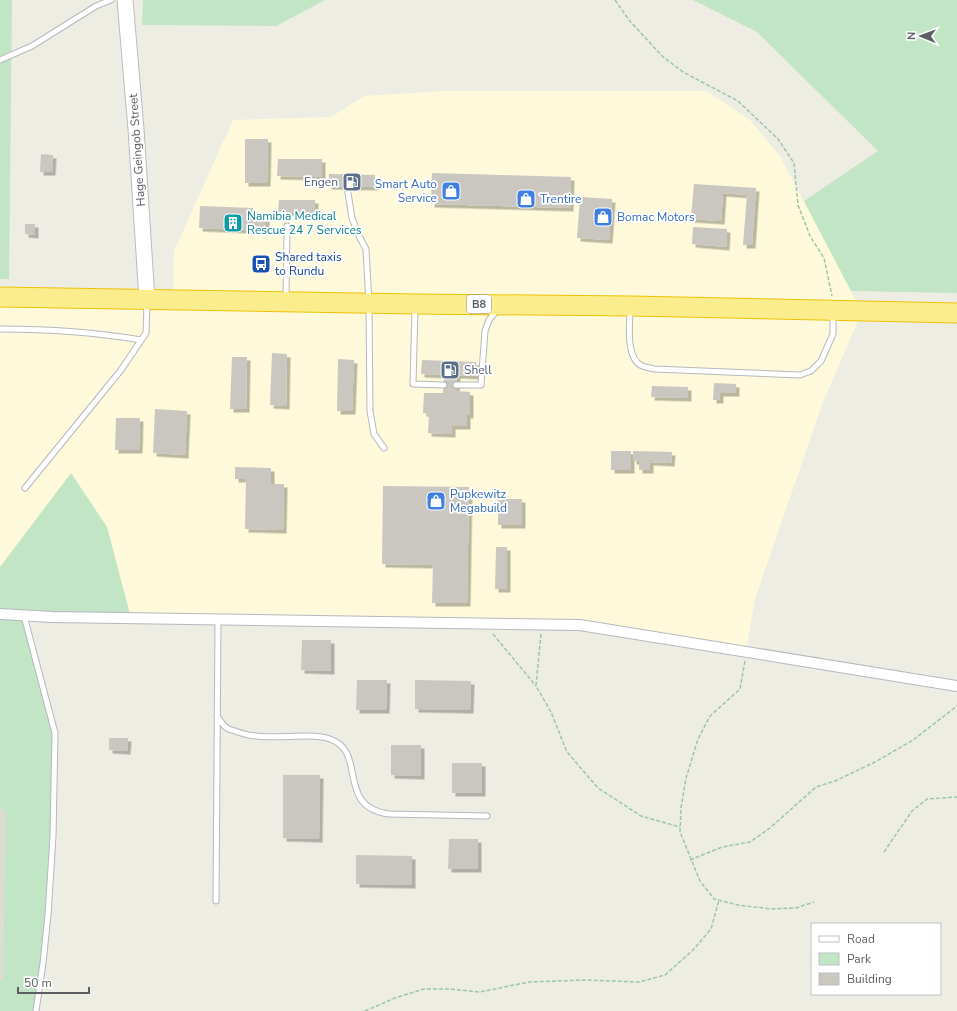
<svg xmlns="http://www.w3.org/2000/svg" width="957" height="1011" font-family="'Nunito Sans',sans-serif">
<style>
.commercial{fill:#fdf9da}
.education{fill:#dedcd2}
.green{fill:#c1e5c5}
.building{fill:#cac7c1;filter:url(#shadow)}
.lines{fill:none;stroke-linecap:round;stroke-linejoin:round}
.lane-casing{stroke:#b6b8be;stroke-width:7}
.street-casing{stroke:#b6b8be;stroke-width:12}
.secondary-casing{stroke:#b9bbc2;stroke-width:17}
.highway-casing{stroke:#edc205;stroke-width:21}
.path{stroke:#9ac6ac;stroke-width:1.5;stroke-dasharray:4 2;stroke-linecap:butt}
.lane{stroke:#fff;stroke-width:5}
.street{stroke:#fff;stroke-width:10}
.secondary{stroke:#fff;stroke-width:15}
.highway{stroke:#fbed8e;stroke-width:19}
.labels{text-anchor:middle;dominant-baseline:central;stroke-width:3.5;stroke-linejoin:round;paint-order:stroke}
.shield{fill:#fff;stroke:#8d8e92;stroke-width:1}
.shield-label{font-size:11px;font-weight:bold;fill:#5c5e64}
.street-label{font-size:12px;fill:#5c5e64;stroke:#fff}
.service-label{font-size:12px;fill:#4e5e75;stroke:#fff;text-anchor:end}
.shop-label{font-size:12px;fill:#366cbe;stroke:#fff;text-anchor:start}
.culture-label{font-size:12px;fill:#0d838f;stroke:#fff;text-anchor:start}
.transit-label{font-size:12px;fill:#164399;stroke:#fff;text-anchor:start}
</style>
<defs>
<filter id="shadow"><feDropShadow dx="3.5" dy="3.5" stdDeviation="0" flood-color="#0004"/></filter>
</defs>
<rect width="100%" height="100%" fill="#eeede4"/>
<path class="commercial" d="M443,91H706L750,120L780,156L862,312L823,402L755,599L746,652L580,625L0,615V297L173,300L174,251L233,120L331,117L364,96Z"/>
<path class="education" d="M0,809L5,810L3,980H0Z"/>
<path class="green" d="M0,0H12L9,279H0Z
M143,0H325L276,26L142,25Z
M693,0H957V293L851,291L804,201L878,151L757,32Z
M71,473L107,527L131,618L24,616L55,733L48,915L36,1011H0V980L3,979L5,810L0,809V567Z"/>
<path class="building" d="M245,139H268L267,183H245Z
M41,154L53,155L52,172H40Z
M278,159H322V177L277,176Z
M432,173L571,177L570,208L431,204Z
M329,174L375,175V187L328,186Z
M694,184L756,188L752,245H743L747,195L723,193L721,221L691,219Z
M580,197L612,199L609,240L577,238Z
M279,200H315V213L278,212Z
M200,206L253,208L252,217H266V231L199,228Z
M25,224H35V235L25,234Z
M693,227L727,229L726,247L692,244Z
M272,353L287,354L286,406L270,405Z
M232,357H247L246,409H230Z
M338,359L354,360L352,411H337Z
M422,360L476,362V376L457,375L456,391L470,392V415H467V426H452V434L428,433L429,414L423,413L424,393H443L444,375L421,374Z
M714,383L736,384V393H720V400H713Z
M652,386L688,387V398L651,397Z
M155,409L187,411L185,455L153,453Z
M116,418H140L139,450H115Z
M611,451H631V470H611Z
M633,451L672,452L671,463L650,462V470H639V461H633Z
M235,467L271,468V484H284L283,530L245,529L246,479H235Z
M383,486L469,487L467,603H432L433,565L382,564Z
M498,499H522V525H498Z
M496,547H507V589H495Z
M302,640H331V671L301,670Z
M357,680H387L386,710H356Z
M415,680L471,681L470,710L415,709Z
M109,738H128L127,751L109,750Z
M391,745H421V776L391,775Z
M452,763H482V793H452Z
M283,775H320L319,839L283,838Z
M449,839H478V869H448Z
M356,855L412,856V885L356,884Z"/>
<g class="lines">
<g class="lane-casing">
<path id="lane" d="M0,60L32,46L96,6L111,0
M348,193L352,218L360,238L366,249L369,304L370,411L374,434L384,448
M286,299L287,226
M415,308L413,384L444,385
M630,309C630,324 625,358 642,366C645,367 650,368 654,369L800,375L811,371L821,361L833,334V314
M0,329C48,329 94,332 141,340
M456,385H481L485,331L489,320L497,310
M25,488L121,370L146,333L147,303
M24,616L55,733L53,836L48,915L43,963L36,1011
M217,716C220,720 223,726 227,728C229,730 233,730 235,731C257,740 283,736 306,736C314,736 322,736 330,739C368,752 335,807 389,814L487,816
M216,901L218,620"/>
</g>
<g class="street-casing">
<path id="street" d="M0,614L52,617L580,625L957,686"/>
</g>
<g class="secondary-casing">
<path id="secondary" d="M125,0L136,129L147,300"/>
</g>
<g class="highway-casing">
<path id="highway" d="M0,297L415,304L631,306L957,313"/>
</g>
<path class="path" d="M615,0L629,20L662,56L683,72L738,101L778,139L794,163L798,205L810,236L824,258L832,296
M493,634L536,686
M541,634L536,686L551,712L567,752L598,788L641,816L680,827
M745,661L740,689L710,716L698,739L686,778L681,808L680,832L700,881L714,899L738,905L771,909L796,908L814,902
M884,852L912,811L927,799L957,797
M690,860L722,847L750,842L770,828L816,787L835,781L875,762L913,740L957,706
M365,1011L395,998L424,989H449L480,992L529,982L586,980L639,982L665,975L693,950L711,929L719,900"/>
<use href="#lane" class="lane"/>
<use href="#street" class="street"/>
<use href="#secondary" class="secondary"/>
<use href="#highway" class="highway"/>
</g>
<defs>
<g id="fuel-square" transform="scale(1)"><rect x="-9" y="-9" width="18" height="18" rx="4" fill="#5c6f8a" stroke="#fff"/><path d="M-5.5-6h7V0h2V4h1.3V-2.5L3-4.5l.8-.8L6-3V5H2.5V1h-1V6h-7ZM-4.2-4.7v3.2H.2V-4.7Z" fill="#fff"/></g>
<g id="shop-square" transform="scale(1)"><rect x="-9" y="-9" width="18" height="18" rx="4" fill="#3f7fe0" stroke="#fff"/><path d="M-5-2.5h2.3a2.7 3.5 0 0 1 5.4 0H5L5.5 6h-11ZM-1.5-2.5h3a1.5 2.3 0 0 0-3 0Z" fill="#fff"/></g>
<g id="building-square" transform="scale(1)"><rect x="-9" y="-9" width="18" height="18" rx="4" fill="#0f9aa8" stroke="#fff"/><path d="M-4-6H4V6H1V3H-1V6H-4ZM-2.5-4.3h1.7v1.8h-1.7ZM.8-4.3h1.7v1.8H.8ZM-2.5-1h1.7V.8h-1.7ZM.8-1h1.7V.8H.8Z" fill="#fff"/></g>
<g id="bus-square" transform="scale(1)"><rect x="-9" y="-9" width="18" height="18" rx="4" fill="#1a4fb4" stroke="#fff"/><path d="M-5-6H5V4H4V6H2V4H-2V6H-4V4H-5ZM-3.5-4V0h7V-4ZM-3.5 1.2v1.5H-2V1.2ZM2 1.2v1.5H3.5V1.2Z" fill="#fff"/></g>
</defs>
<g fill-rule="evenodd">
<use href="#fuel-square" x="352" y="182"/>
<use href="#shop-square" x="451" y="191"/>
<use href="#shop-square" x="526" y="199"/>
<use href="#shop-square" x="603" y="217"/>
<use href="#building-square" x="233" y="223"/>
<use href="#bus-square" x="261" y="264"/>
<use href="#fuel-square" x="450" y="370"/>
<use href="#shop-square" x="436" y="501"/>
</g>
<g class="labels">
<rect class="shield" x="467" y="295" width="24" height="18" rx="3"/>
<g class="shield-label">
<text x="479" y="304">B8</text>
</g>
<g class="street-label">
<text transform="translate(137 150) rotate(-94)">Hage Geingob Street</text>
</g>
<g class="service-label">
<text x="338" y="182">Engen</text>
<text x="464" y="370" text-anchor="start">Shell</text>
</g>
<g class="shop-label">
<text x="437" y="184" text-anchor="end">Smart Auto<tspan x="437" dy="14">Service</tspan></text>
<text x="540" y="199">Trentire</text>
<text x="617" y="217">Bomac Motors</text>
<text x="450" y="494">Pupkewitz<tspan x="450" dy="14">Megabuild</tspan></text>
</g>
<g class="culture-label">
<text x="247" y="216">Namibia Medical<tspan x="247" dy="14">Rescue 24 7 Services</tspan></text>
</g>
<g class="transit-label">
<text x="275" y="257">Shared taxis<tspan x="275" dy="14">to Rundu</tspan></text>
</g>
</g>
<rect x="811" y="923" width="130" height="72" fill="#ffffff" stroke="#bebfc1"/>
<rect x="819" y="936" width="20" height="6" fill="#ffffff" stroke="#bebfc1"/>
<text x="847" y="943" font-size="12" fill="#5c5e64">Road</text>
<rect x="819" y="953" width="20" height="12" fill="#c1e5c5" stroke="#bebfc1"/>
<text x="847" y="963" font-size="12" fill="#5c5e64">Park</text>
<rect x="819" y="973" width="20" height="12" fill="#cac7c1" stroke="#bebfc1"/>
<text x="847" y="983" font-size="12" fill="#5c5e64">Building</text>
<g transform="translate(921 36) rotate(271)" stroke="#ffffff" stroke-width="3" paint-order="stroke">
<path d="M0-3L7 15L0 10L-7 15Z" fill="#5c5e64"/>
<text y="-6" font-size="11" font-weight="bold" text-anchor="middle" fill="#5c5e64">N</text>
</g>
<path d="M18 987v6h71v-6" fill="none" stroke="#5c5e64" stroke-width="2"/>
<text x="24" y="987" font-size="12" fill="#5c5e64" stroke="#ffffff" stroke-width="3" paint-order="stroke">50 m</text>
</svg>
